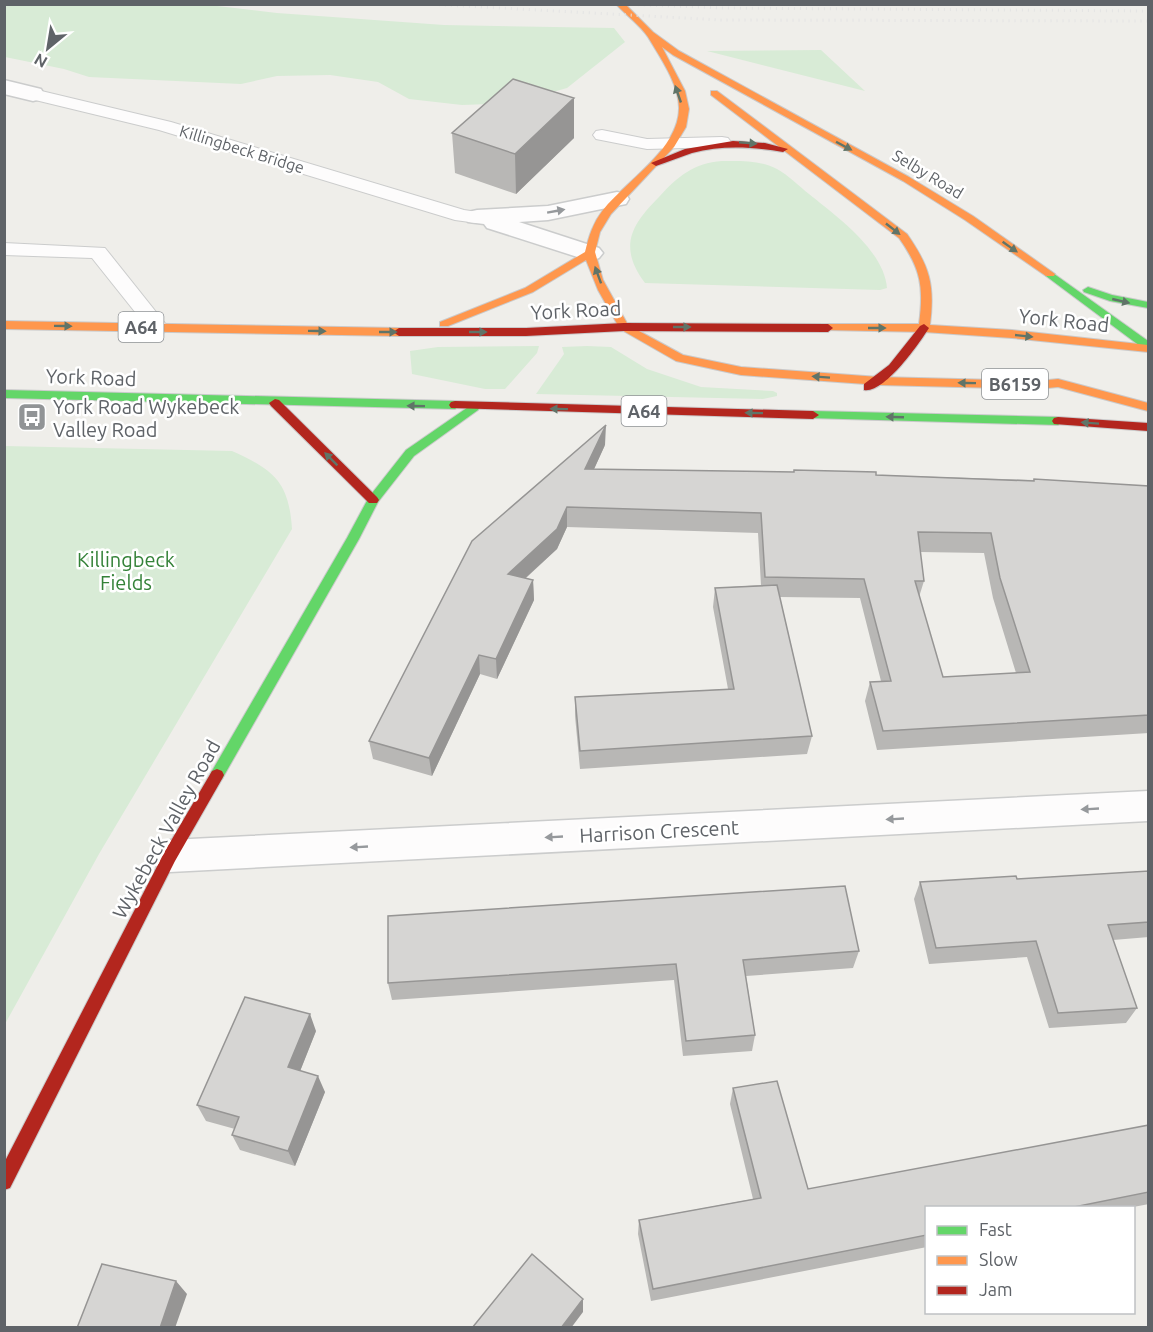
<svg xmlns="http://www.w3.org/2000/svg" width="1153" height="1332" font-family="Ubuntu,sans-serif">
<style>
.green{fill:#d8ebd6}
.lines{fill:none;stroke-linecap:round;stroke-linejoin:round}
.lane-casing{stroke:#cbcccc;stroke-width:2}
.street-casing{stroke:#cbcccc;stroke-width:3}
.fast-casing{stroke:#cacacb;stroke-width:2}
.slow-casing{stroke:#cacacb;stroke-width:2}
.jam-casing{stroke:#cacacb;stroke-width:2}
.lane{fill:#fdfcfc;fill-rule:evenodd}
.street{fill:#fdfcfc;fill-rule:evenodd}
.fast{fill:#63d668;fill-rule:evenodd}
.slow{fill:#ff974d;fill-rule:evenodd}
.jam{fill:#b3261e;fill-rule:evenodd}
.rail{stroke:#e4e4e4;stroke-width:3;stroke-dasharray:1 5;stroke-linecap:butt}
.wall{fill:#b8b7b5;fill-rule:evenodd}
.shaded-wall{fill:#969594}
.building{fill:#d6d5d3;stroke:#969594;stroke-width:1.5;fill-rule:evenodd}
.oneway{fill:#607468}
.oneway2{fill:#96999c}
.labels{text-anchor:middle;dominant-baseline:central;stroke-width:5;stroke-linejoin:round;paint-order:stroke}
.far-street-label{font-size:16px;fill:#5f6368;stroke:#fff}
.shield{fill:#fff;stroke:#8f9295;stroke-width:1.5}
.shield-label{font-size:18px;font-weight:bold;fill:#5f6368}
.street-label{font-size:20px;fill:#5f6368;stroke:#fff}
.poi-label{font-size:20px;fill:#5f6368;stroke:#fff;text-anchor:start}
.park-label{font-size:20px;fill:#348238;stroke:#fff}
</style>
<rect width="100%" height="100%" fill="#efeeea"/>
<path class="green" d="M200,4L277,13L444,25L614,28L625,42L567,88L514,103L462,105L409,99L378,82L330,75L277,76L241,84L89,77L64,69L5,57L4,5Z
M821,50L865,91L707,51Z
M722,161C741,161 760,160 777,169C788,175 799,186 809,194C836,216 884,250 887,288L880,290L645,283C618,247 631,225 659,197C678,176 694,163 722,161Z
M539,346L537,353L505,389H485L412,374L410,351L438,347Z
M587,346L611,347L647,369L701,387L773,391L777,393V396L763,399L536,394L564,354L562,347Z
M5,446L232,451C274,470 289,482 292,529L99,854L5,1024Z"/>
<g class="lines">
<g class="lane-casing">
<path id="lane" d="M33,89L171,122L464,210L484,213L487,217L484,221L477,223L455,220L159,130L27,98L24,94L27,90Z
M602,130L647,139L722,137L728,138L731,142L728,146L722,147L647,149L596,139L593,135L596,131Z
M4,243L105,248L168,327L165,332L158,334L151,332L92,258L4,255Z"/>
</g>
<g class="street-casing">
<path id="street" d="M4,80L41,89L44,94L41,99L33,101L4,94Z
M617,192L626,194L629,199L626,204L548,220L519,222L599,248L603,253L599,258L590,261L487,228L484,224L468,222L465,217L468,212L477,210L548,206Z
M1148,791V821L170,872L157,867L152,856L157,845L170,840Z"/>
</g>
<g class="fast-casing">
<path id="fast" d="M1050,271L1148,341V349H1144L1046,276L1045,274Z
M1088,287L1112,295L1148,302V308L1110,301L1084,292L1083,290Z
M4,390L455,401L461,405L455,409L4,398Z
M474,403L480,407L478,410L414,456L378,502L359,539L222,779L217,781L212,779L210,775L212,771L347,538L369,497L406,450Z
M813,411L1058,417L1064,421L1058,425L809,418L807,415Z"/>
</g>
<g class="slow-casing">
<path id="slow" d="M616,4H625L653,32L679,51L909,177L973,216L1055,274L1054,276H1046L965,220L903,181L673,55L662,47L685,91L689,109L686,127L674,147L611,214L600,232L595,252L603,280L628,325L683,355L741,367L879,377L1038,381L1058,379L1148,403V411L1058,387L1038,389L879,385L741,375L676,361L620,329L598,290L586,260L533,292L448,326H440V322L525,288L585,252C589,236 593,223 603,210C627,180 679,149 679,108C679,84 660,57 648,37C641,26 626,15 616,4Z
M711,91H717L907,234C930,267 935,285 930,325L1012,330L1148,345V352L1012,338L924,332L824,330V326L828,324H919C924,287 921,269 899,238L711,95Z
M4,321L399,328L405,332L399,336L4,329Z"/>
</g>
<g class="jam-casing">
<path id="jam" d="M733,141L765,143L788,149L783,152C753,147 722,145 692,153C680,157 668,162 656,166L651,163L685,149Z
M624,323L828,324L833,328L828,332L624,331L526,336H399L393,332L399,328H526Z
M924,324L929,328C919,344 884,394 864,390V384L889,365L920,326Z
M275,399L279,400L377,497L379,500L377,503H369L271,406L269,403Z
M455,401L813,411L819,415L813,419L451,408L449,405L451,402Z
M1058,417L1148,423V431L1054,424L1052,421L1054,418Z
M217,769L222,771L224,775L222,779L175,861L10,1188L4,1190V1163L165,851L212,771Z"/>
</g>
<use href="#lane" class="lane"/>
<use href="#street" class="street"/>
<use href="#fast" class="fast"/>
<use href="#slow" class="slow"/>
<use href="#jam" class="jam"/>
<path class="rail" d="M427,4L721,20L1148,21
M620,4L722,8L1148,11"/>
</g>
<path class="wall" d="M574,98V138L516,194L455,173L452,133Z
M605,445L594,469L793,472L794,470L876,475L1033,480L1034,479L1149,486V733L877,750L865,701L870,682L881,681L860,598L780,597L812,736L807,754L580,769L575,716V697L728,689L713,607L715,588L761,585L758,533L567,527L557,549L526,578L533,580L534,600L497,679L480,674L432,776L373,759L369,741ZM920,552L984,553L993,598L1016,673L943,677L919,597L924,581Z
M1149,871V937L1113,940L1137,1008L1126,1023L1049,1028L1027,957L929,964L914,899L920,882L1017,879Z
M859,951L853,968L746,976L755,1035L752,1051L683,1056L674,980L392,1000L388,983Z
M316,1031L300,1071L325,1092L295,1166L240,1150L232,1135L235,1129L206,1121L197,1105Z
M733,1088L808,1189L1149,1125V1204L1128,1208H927V1247L651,1301L638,1234L639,1220L753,1199L730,1104Z"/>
<path class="shaded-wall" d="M574,98V138L516,194L515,154Z
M606,425L605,445L585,489V469Z
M567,507V527L557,549L509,593L508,574Z
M533,580L534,600L497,679L496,659Z
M479,655L480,674L432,776L429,758Z
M310,1014L316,1031L295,1084L288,1067Z
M318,1076L325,1092L295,1166L288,1151Z
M176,1281L187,1294L175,1328H160Z
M583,1299V1312L571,1328H561Z"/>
<path class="building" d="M513,79L574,98L515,154L452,133Z
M606,425L585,469L794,472V470L876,472V475L1034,481V479L1149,486V715L883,731L870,682L891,681L864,579L765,577L761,513L567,507L557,529L508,574L533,580L496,659L479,655L429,758L369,741L472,541ZM918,532L991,533L1000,578L1030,672L943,677L915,581H924Z
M777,585L812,736L580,751L575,697L734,689L715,588Z
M1149,871V922L1108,925L1137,1008L1058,1013L1036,941L936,948L920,882L1016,876L1017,879Z
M845,886L859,951L743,960L755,1035L686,1041L676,964L388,983V916Z
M245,997L310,1014L288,1067L318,1076L288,1151L232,1135L239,1117L197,1105Z
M777,1081L808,1189L1149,1125V1192L1069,1208H927V1235L653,1289L639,1220L761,1198L733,1088Z
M532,1254L583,1299L561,1328H472Z
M102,1264L176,1281L160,1328H77Z"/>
<defs><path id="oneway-solid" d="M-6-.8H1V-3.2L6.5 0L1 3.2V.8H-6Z" transform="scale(1.5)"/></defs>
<g class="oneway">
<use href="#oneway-solid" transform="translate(678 94) rotate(-109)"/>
<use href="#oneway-solid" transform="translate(748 143) rotate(5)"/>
<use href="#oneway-solid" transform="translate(844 146) rotate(28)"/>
<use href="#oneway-solid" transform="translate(893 229) rotate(38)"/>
<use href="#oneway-solid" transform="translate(1010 247) rotate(35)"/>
<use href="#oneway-solid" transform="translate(598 275) rotate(-110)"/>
<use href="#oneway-solid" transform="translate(1121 301) rotate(13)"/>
<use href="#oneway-solid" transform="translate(63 326) rotate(1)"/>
<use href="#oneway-solid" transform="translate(682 327)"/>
<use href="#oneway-solid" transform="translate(877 328)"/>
<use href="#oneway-solid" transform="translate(317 331) rotate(1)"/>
<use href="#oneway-solid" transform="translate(388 332)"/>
<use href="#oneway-solid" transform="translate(478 332)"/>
<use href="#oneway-solid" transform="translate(1024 336) rotate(6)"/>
<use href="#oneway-solid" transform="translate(821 377) rotate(-176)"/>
<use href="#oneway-solid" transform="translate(967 383) rotate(-179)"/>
<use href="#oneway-solid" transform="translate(416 406) rotate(-179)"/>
<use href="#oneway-solid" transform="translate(559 409) rotate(-179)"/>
<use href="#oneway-solid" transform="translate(754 413) rotate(-179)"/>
<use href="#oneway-solid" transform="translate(895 417) rotate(-178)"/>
<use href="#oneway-solid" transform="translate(1090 423) rotate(-176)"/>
<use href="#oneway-solid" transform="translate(331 459) rotate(-135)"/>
</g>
<g class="oneway2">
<use href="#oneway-solid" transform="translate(556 211) rotate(-10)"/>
<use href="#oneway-solid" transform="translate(1090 809) rotate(177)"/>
<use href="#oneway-solid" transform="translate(895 819) rotate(177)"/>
<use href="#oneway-solid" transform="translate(554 837) rotate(177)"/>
<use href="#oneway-solid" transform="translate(359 847) rotate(177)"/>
</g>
<defs>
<g id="bus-square" transform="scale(1.5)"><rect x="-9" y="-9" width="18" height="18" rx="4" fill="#919496" stroke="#fff"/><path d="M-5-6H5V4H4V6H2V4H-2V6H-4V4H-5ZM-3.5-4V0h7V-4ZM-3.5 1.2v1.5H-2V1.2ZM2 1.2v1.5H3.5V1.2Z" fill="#fff"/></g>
</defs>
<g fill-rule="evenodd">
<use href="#bus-square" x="32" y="417"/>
</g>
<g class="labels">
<g class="far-street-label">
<text transform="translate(242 149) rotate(17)">Killingbeck Bridge</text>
<text transform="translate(928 174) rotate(31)">Selby Road</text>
</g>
<g class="shield">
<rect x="118.5" y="312" width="45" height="30" rx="4.5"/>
<rect x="982" y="369" width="66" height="30" rx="4.5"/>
<rect x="621.5" y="396" width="45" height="30" rx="4.5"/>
</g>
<g class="shield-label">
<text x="141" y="327">A64</text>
<text x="1015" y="384">B6159</text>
<text x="644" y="411">A64</text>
</g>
<g class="street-label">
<text transform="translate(576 310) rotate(-3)">York Road</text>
<text transform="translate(1064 320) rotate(6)">York Road</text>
<text transform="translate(91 377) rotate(2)">York Road</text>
<text transform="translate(166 829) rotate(-61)">Wykebeck Valley Road</text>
<text transform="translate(659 831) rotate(-3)">Harrison Crescent</text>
</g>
<g class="poi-label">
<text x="53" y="406">York Road Wykebeck<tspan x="53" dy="23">Valley Road</tspan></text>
</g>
<g class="park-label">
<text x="126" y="559">Killingbeck<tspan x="126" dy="23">Fields</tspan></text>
</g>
</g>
<rect width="1153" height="1332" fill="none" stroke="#5f6368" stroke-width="12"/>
<rect x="925" y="1206" width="210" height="108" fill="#ffffff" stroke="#bfc1c3" stroke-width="1.5"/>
<rect x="937" y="1226" width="30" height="9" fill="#63d668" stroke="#bfc1c3" stroke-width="1.5"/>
<text x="979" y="1236" font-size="18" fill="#5f6368">Fast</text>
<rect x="937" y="1256" width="30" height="9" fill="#ff974d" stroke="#bfc1c3" stroke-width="1.5"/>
<text x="979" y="1266" font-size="18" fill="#5f6368">Slow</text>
<rect x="937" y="1286" width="30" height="9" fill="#b3261e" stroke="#bfc1c3" stroke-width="1.5"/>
<text x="979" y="1296" font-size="18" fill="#5f6368">Jam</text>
<g transform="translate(48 48) rotate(210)" stroke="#ffffff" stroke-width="4.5" paint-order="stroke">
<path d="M0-4.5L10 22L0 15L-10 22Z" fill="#5f6368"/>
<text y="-9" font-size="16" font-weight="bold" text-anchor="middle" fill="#5f6368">N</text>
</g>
</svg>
